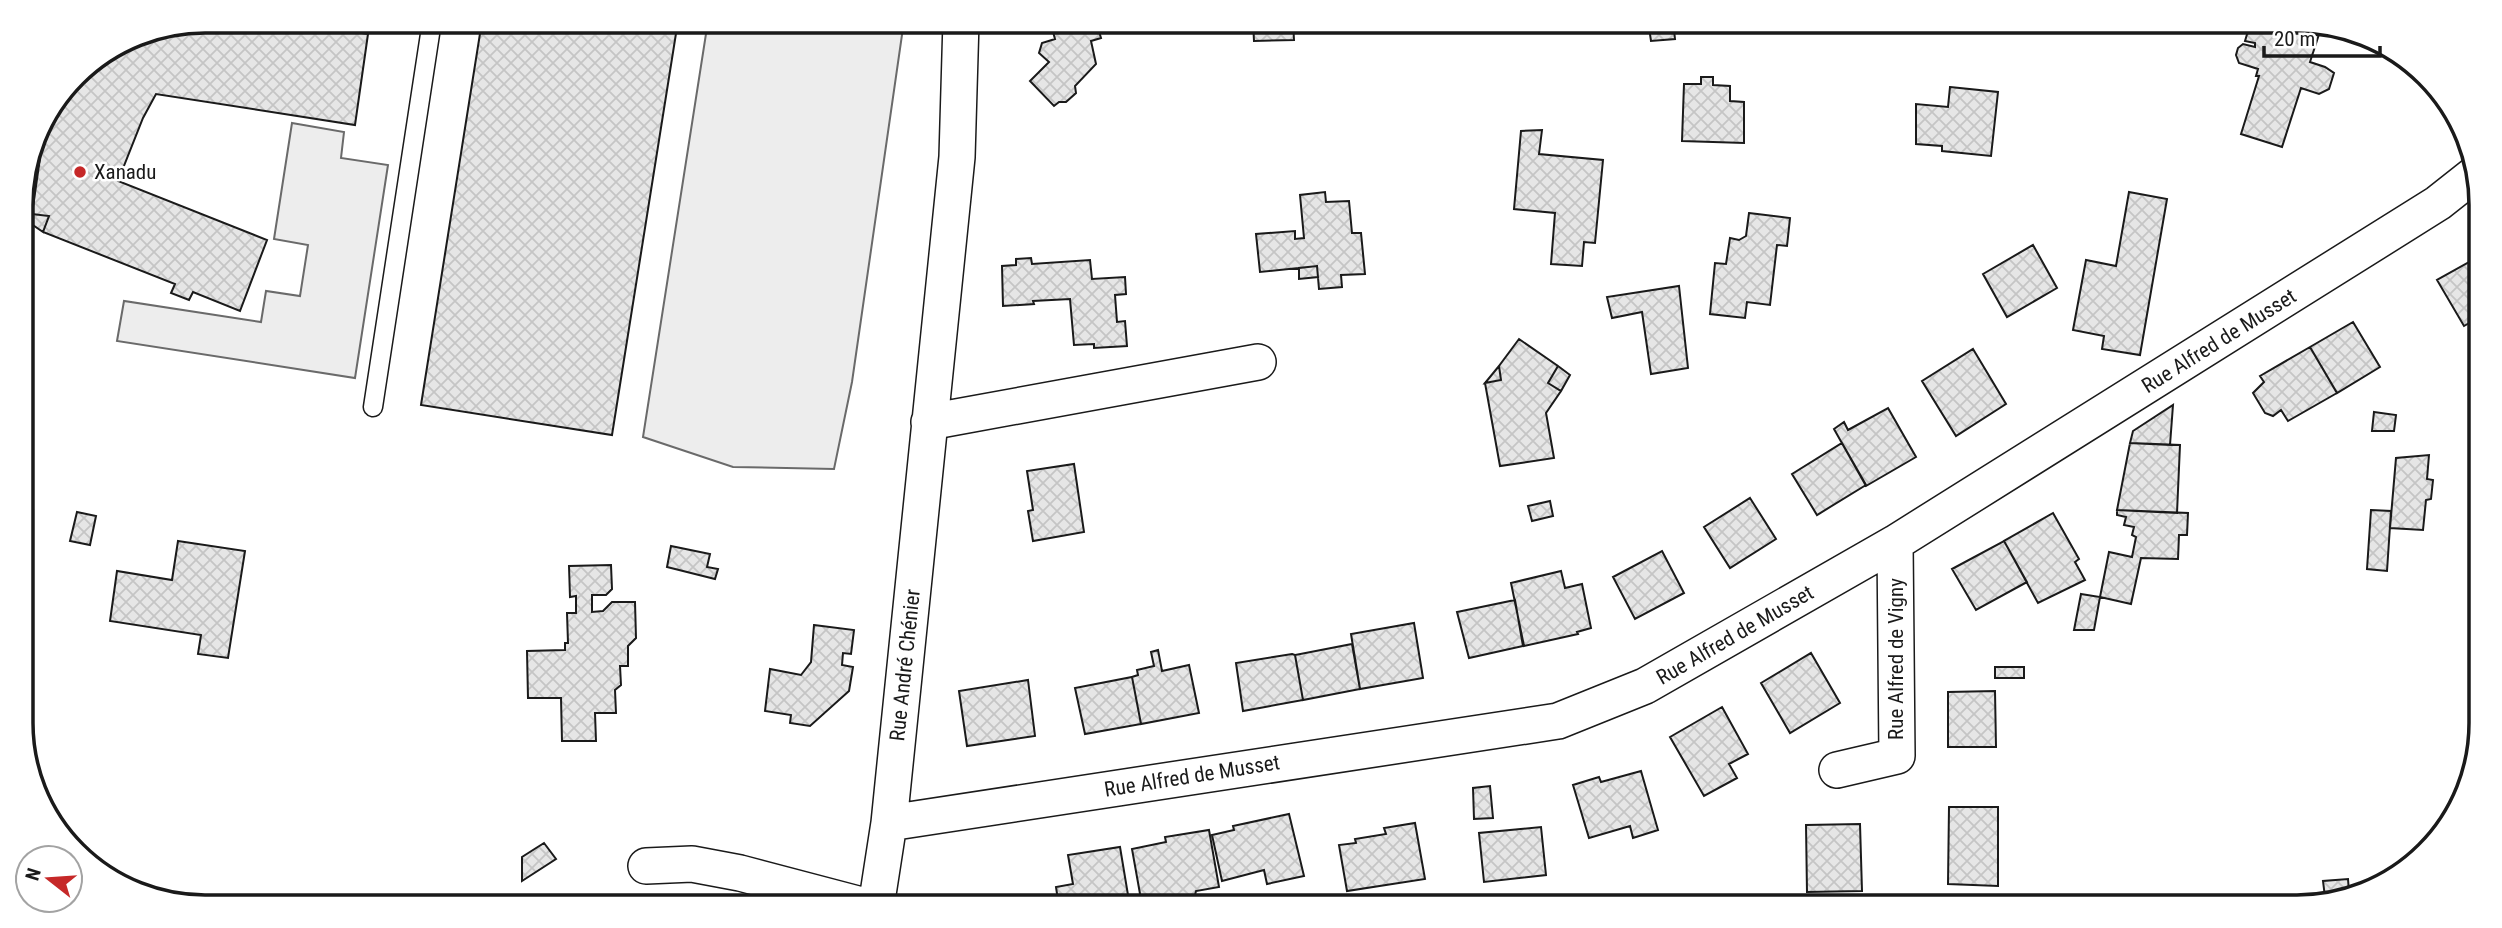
<svg xmlns="http://www.w3.org/2000/svg" width="2502" height="928" font-family="'Roboto Condensed',sans-serif">
<style>
.built{fill:#ededed;stroke:#6a6a6a;stroke-width:2}
.building{fill:url(#building-cross-hatch);stroke:#1a1a1a;stroke-width:2}
.lines{fill:none;stroke-linecap:round;stroke-linejoin:round}
.lane-casing{stroke:#1a1a1a;stroke-width:21}
.street-casing{stroke:#1a1a1a;stroke-width:38}
.lane{stroke:#fff;stroke-width:18}
.street{stroke:#fff;stroke-width:35}
.poi-dot{fill:#c62828;stroke:#fff;stroke-width:2.5}
.labels{text-anchor:middle;dominant-baseline:central;stroke-width:5;stroke-linejoin:round;paint-order:stroke}
.poi-label{font-size:21px;fill:#1a1a1a;stroke:#fff;text-anchor:start}
.street-label{font-size:21px;fill:#1a1a1a;stroke:#fff}
.rim{fill:none;stroke:#1a1a1a;stroke-width:3.5}
</style>
<defs>
<pattern id="building-cross-hatch" width="8" height="8" patternUnits="userSpaceOnUse" patternTransform="scale(1.75)"><rect width="8" height="8" fill="#e6e6e6"/><path d="M0 0l8 8M0 8l8-8" fill="none" stroke="#c5c5c5"/></pattern>
</defs>
<rect width="100%" height="100%" fill="#fff"/>
<path class="built" d="M708,21H904L852,382L834,469L733,467L643,437Z
M292,123L344,132L341,158L388,165L355,378L117,341L124,301L261,322L266,291L300,296L308,245L274,239Z"/>
<path class="building" d="M206,21H284L368,34L355,125L156,94L143,118L118,181L267,240L240,311L193,292L189,300L171,293L175,284L43,232L49,216L32,214L41,151L33,150L40,124L84,67L135,35Z
M482,21H678L612,435L421,405Z
M1050,21H1096L1101,38L1091,41L1096,64L1075,86L1076,93L1066,102H1059L1054,106L1030,81L1049,62L1039,53L1042,43L1055,39Z
M1253,21H1293L1294,40L1254,41Z
M1648,21H1673L1675,39L1651,41Z
M2251,21H2296L2322,25L2310,62L2325,67L2334,73L2329,89L2319,94L2301,88L2282,147L2241,134L2259,76H2256L2258,69L2239,63L2236,55L2238,48L2243,44L2255,47V43L2245,41Z
M1701,77H1713V85L1730,86V101L1744,102V143L1682,141L1684,84H1701Z
M1950,87L1998,92L1991,156L1942,151V146L1916,144V104L1948,107Z
M1542,130L1539,154L1603,160L1595,243L1584,242L1582,266L1551,264L1555,213L1514,209L1521,131Z
M33,150L41,151L30,223L22,222L21,193Z
M1325,192L1326,202L1349,201L1352,233H1361L1365,274L1341,275L1342,287L1319,289L1317,266L1260,272L1256,234L1295,231V239L1304,238L1300,195Z
M2129,192L2167,199L2140,355L2102,349L2104,336L2073,330L2086,260L2116,266Z
M1749,213L1790,218L1787,246L1777,245L1770,305L1747,302L1745,318L1710,314L1715,263L1726,264L1730,238L1739,240L1746,236Z
M32,214L49,216L43,232L30,223Z
M2033,245L2057,288L2007,317L1983,274Z
M2480,256V317L2464,326L2437,280Z
M1031,258L1032,264L1090,260L1092,279L1125,277L1126,294L1115,295L1117,322L1125,321L1127,346L1094,348V344L1074,345L1070,299L1033,301L1034,304L1003,306L1002,266L1016,265V259Z
M1317,266L1318,277L1299,279V268Z
M1679,286L1688,368L1651,374L1642,312L1612,318L1607,297Z
M2353,322L2380,367L2337,393L2310,347Z
M1519,339L1558,366L1548,383L1561,391L1546,413L1554,458L1500,466L1485,383L1501,380L1499,366Z
M2310,347L2337,393L2288,421L2281,410L2273,416L2265,413L2253,393L2264,382L2260,376Z
M1973,349L2006,404L1956,436L1922,381Z
M1499,366L1501,380L1485,383Z
M1558,366L1570,375L1561,391L1548,383Z
M2173,405L2170,445L2130,443L2133,431Z
M1888,408L1916,457L1866,486L1834,429L1844,422L1848,430Z
M2374,412L2396,415L2394,431H2372Z
M1842,443L1866,485L1817,515L1792,474Z
M2130,443L2180,445L2177,513L2117,510Z
M2429,455L2427,479L2433,480L2431,499L2426,500L2423,530L2390,528L2396,458Z
M1074,464L1084,532L1033,541L1028,511L1033,510L1027,471Z
M1750,498L1776,539L1730,568L1704,527Z
M1550,501L1553,516L1532,521L1528,506Z
M2117,510L2188,513L2187,535H2179L2178,559L2141,558L2131,604L2100,597L2109,552L2132,557L2136,537L2132,535L2134,527L2124,525L2126,517L2117,515Z
M2371,510L2391,511L2387,571L2367,569Z
M77,512L96,516L90,545L70,541Z
M2053,513L2079,559L2075,562L2085,580L2038,603L2004,541Z
M178,541L245,551L228,658L198,654L201,635L110,621L117,571L172,580Z
M2004,541L2027,582L1976,610L1952,569Z
M671,546L710,554L707,567L718,569L715,579L667,567Z
M1662,551L1684,593L1635,619L1613,577Z
M611,565L612,589L606,595H592V612L603,611L612,602H635L636,638L628,646V666H620L621,685L615,690L616,713H595L596,741H562L561,698H528L527,651L565,650V643H568L567,613H576V596L570,597L569,566Z
M1561,571L1565,588L1582,584L1591,628L1577,632L1578,634L1524,646L1511,583Z
M2081,594L2100,597L2094,630H2074Z
M1515,600L1523,646L1469,658L1457,612Z
M1414,623L1423,678L1360,689L1351,634Z
M814,625L854,630L851,654L843,653L842,665L853,667L849,691L810,726L790,723L791,715L765,711L770,669L801,675L811,662Z
M1352,644L1360,689L1303,700L1295,655Z
M1158,650L1162,671L1189,665L1199,713L1141,724L1132,677L1138,675L1137,670L1154,666L1151,652Z
M1811,653L1840,703L1790,733L1761,683Z
M1292,654L1295,655L1303,700L1243,711L1236,663Z
M1995,667H2024V678H1995Z
M1132,677L1141,724L1085,734L1075,688Z
M1028,680L1035,736L967,746L959,691Z
M1995,691L1996,747H1948V692Z
M1722,707L1748,754L1729,764L1737,778L1704,796L1670,737Z
M1641,771L1658,830L1633,838L1630,826L1589,838L1573,785L1599,777L1601,782Z
M1490,786L1493,818L1474,819L1473,788Z
M1949,807H1998V886L1948,884Z
M1289,814L1304,876L1267,884L1264,870L1222,881L1212,835L1234,830L1233,826Z
M1415,823L1425,879L1347,891L1339,845L1356,843L1355,839L1386,834L1384,828Z
M1860,824L1862,891L1807,892L1806,825Z
M1541,827L1546,875L1484,882L1479,833Z
M1209,830L1219,887L1196,891L1195,895L1142,905L1132,849L1166,842L1165,837Z
M544,843L556,859L522,881V857Z
M1120,847L1130,907H1059L1056,887L1073,884L1068,855Z
M2348,879L2349,892L2325,897L2323,881Z
M1015,902L1016,907H988Z"/>
<g class="lines">
<g class="lane-casing">
<path id="lane" d="M373,407L432,21"/>
</g>
<g class="street-casing">
<path id="street" d="M929,422L1258,362
M1837,770L1897,756L1895,543
M889,823L1558,721L1645,686L1895,543L2438,203L2476,173
M646,866L692,864L740,873L869,907
M876,907L889,823L957,157L961,21"/>
</g>
<use href="#lane" class="lane"/>
<use href="#street" class="street"/>
</g>
<circle class="poi-dot" cx="80" cy="172" r="7"/>
<g class="labels">
<g class="poi-label">
<text x="94" y="172">Xanadu</text>
</g>
<g class="street-label">
<text transform="translate(2219 341) rotate(-32)">Rue Alfred de Musset</text>
<text transform="translate(1735 635) rotate(-30)">Rue Alfred de Musset</text>
<text transform="translate(1896 659) rotate(-90)">Rue Alfred de Vigny</text>
<text transform="translate(905 665) rotate(-84)">Rue André Chénier</text>
<text transform="translate(1192 776) rotate(-9)">Rue Alfred de Musset</text>
</g>
</g>
<path d="M0 0H2502V928H0ZM205 33H2297A172 172 0 0 1 2469 205V723A172 172 0 0 1 2297 895H205A172 172 0 0 1 33 723V205A172 172 0 0 1 205 33Z" fill="#fff" fill-rule="evenodd"/>
<path class="rim" d="M205 33H2297A172 172 0 0 1 2469 205V723A172 172 0 0 1 2297 895H205A172 172 0 0 1 33 723V205A172 172 0 0 1 205 33Z"/>
<g transform="translate(49 879) rotate(287)"><circle r="33" fill="#ffffff" stroke="#a3a3a3" stroke-width="2"/>
<path d="M0-5L12 26L0 18L-12 26Z" fill="#c62828"/>
<text y="-10" font-size="19" font-weight="bold" text-anchor="middle" fill="#1a1a1a">N</text>
</g>
<path d="M2264 46v10h116v-10" fill="none" stroke="#1a1a1a" stroke-width="3.5"/>
<text x="2274" y="46" font-size="21" fill="#1a1a1a" stroke="#ffffff" stroke-width="5" paint-order="stroke">20 m</text>
</svg>
